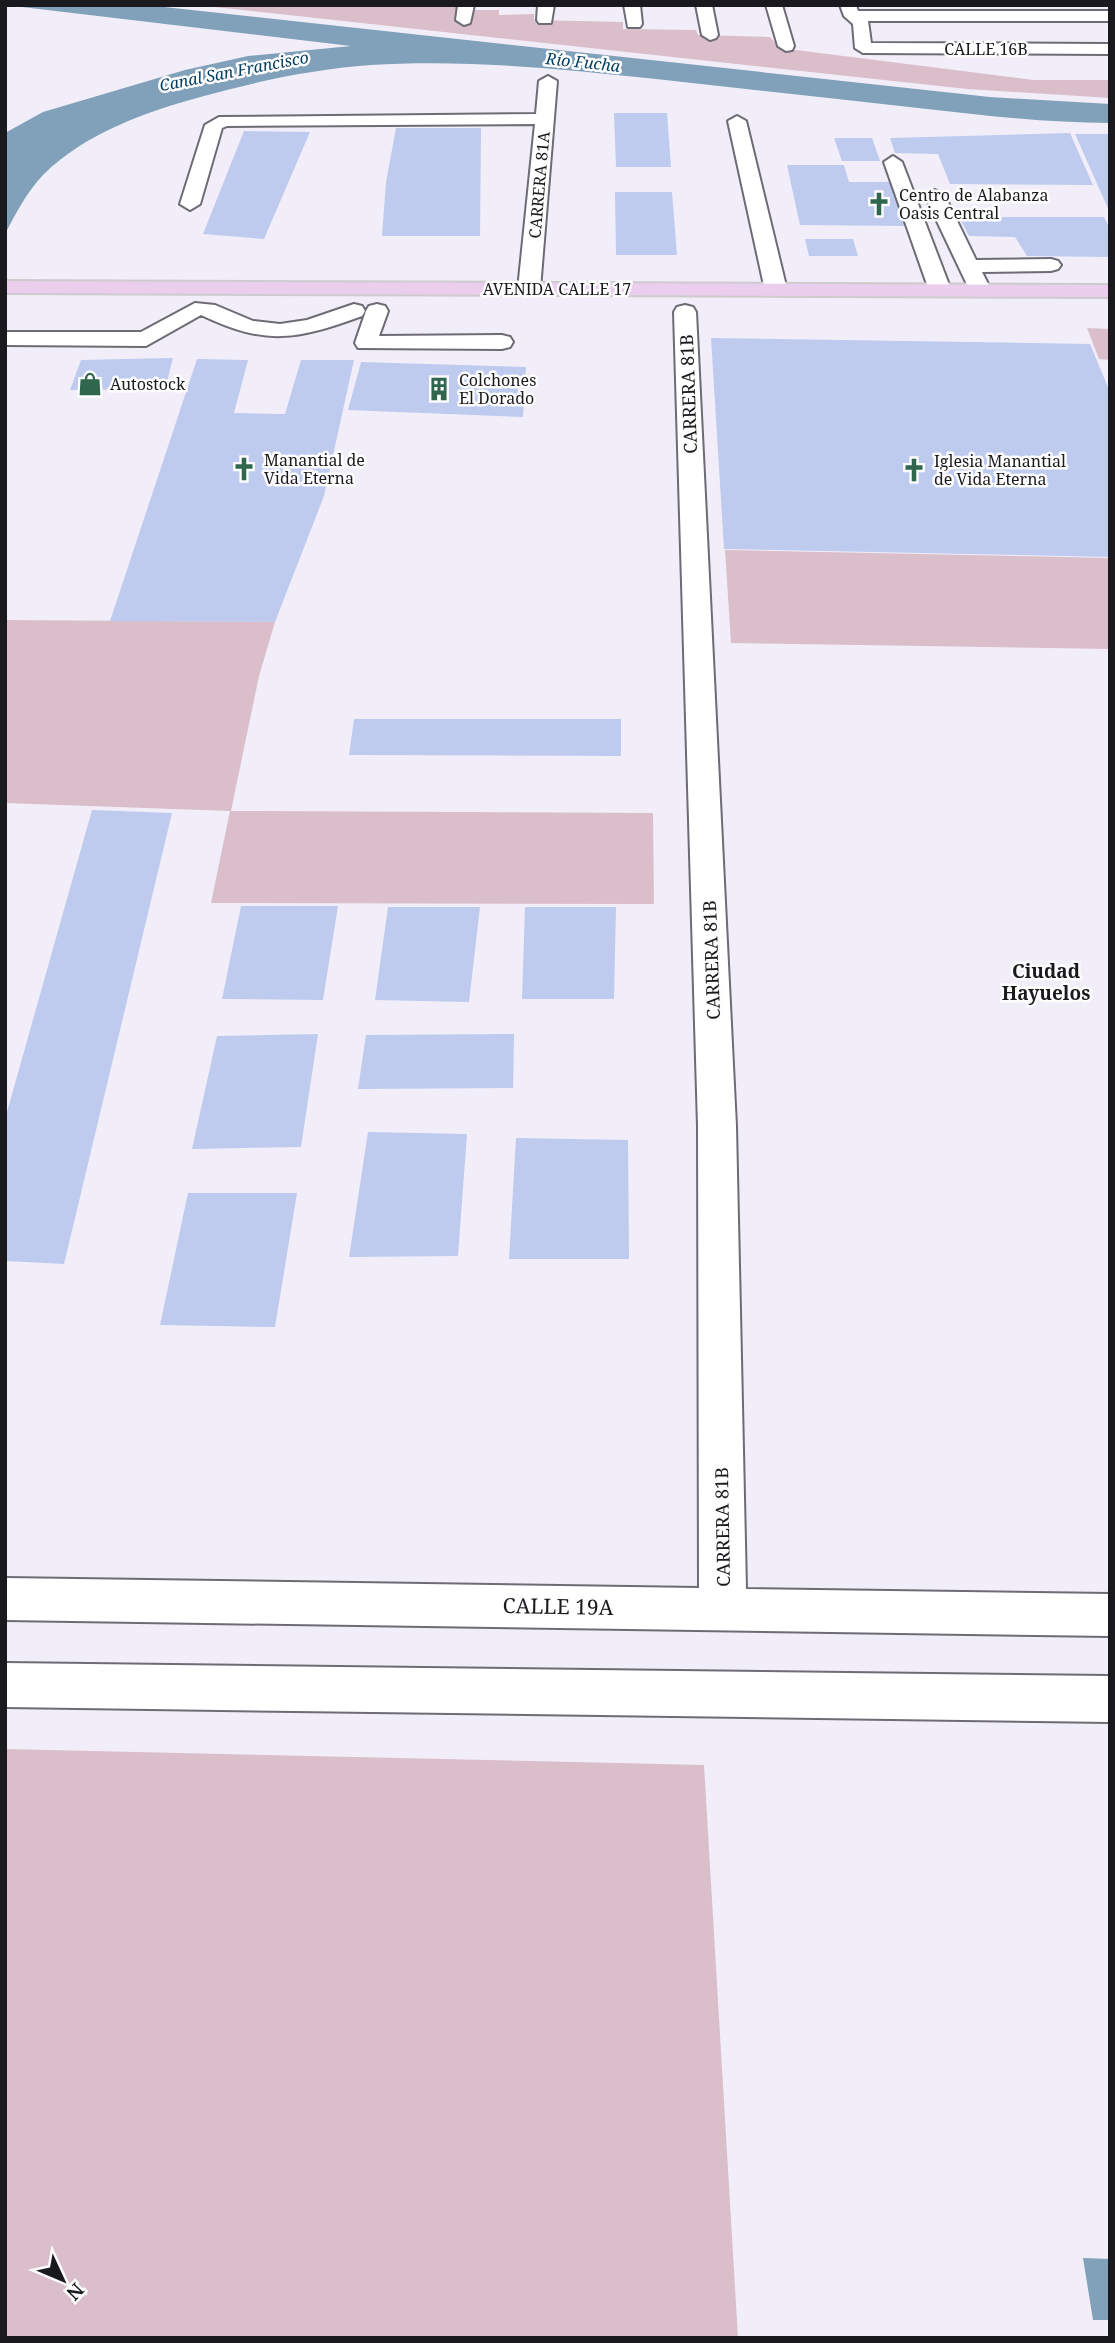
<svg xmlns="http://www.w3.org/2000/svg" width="1115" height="2343" font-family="'Noto Serif',serif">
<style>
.green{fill:#dabeca}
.water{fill:#81a1ba}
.building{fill:#becbef}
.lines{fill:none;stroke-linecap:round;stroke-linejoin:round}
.minor-casing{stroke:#6d6b74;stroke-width:4}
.major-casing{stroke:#cdcccd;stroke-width:4}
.minor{fill:#fff;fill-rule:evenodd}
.major{fill:#ebcdee;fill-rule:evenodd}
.labels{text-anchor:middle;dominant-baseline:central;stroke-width:5;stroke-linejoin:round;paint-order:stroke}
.far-street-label{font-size:16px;fill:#1a191d;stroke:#fdfdfd}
.far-water-label{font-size:16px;font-style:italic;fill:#043f62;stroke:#fdfdfd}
.far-poi-label{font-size:16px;fill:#1a191d;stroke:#fdfdfd;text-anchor:start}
.street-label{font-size:18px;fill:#1a191d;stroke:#fdfdfd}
.neighbourhood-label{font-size:19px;font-weight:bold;fill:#1a191d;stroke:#fdfdfd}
.near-street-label{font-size:21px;fill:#1a191d;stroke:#fdfdfd}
</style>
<rect width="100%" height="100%" fill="#f1eef9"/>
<path class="green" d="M196,5H456L457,10H499V15L534,14V20L623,22V29L696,30L698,35L770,37L780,48L1034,80H1110V98L967,89Z
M1087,328L1110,329V360L1099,359Z
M725,550L1110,558V649L731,643Z
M5,620L275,622L259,676L231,811L653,813L654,904L211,903L230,811L5,803Z
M5,1749L704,1765L738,2338H5Z"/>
<path class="water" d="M5,5H146L990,97L1110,104V123C1046,123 981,115 918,108C830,98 743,89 656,79C561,69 466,59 371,65C314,69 259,81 204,96C148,111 85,133 43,175C27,192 16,213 5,234V133L43,112L185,70L248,56L351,46Z
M1083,2258L1110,2259V2320H1093Z"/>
<path class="building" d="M614,113H667L671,167H616Z
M396,128H481L480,236H382L386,182Z
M244,131L310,132L264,239L203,234Z
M1070,133L1093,185L950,184L938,154L895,153L890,138Z
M1075,134H1110V213Z
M834,138H872L880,161H842Z
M787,165H844L849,182H895L911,226L800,225Z
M615,192H672L677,255H616Z
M959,217H1104L1110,229V257L1027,256L1015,237L969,236Z
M805,239H853L858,256H809Z
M711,338L1090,344L1110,392V557L724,549Z
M173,358L165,389L70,390L81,360Z
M197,359L248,360L234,413L285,414L301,360H354L324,496L275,622L110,621Z
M361,362L526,367L523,417L348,410Z
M354,719H621V756L349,755Z
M92,810L172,813L64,1264L5,1261V1119Z
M241,906H338L323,1000L222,999Z
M388,907H480L469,1002L375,1000Z
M525,907H616L614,999H522Z
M318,1034L301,1147L192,1149L217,1036Z
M514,1034L513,1088L358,1089L366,1035Z
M368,1132L467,1134L458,1256L349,1257Z
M516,1138L628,1140L629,1259H509Z
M188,1193H297L275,1327L160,1325Z"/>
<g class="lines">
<g class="minor-casing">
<path id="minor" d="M458,5H474L470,23L464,25L456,20Z
M538,5H554L551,23H539L537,20Z
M624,5H640L642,24L640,27H628Z
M696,5H712L718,35L716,38L710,40L702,35Z
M766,5H782L794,46L792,50L786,51L778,46Z
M840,5H856L858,11H1110V21H868L871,43L1110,44V54L863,53L855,48L853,24L844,16Z
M548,76L557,81L540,289L537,294H521L518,289L535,124L227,126L222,128L200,204L190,210L180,204L205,125L219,117L536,114L539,81Z
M737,116L746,121L787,290L784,295H768L765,290L728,121Z
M893,156L902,162L951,290L948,295H932L929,290L884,162Z
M935,190L945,196L976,260L1051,259L1058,261L1061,265L1058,269L1051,271L982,272L991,290L988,295H972L925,196Z
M195,303L215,305L253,321L280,324L307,320L354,304L362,306L365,311L362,316C296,340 266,346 201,315L146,346L5,345L6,332H141Z
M377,304L385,306L388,311L379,336L502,335L510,337L513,342L510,347L502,349L358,348L355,343L366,311L369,306Z
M685,305L693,307L696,312L736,1126L746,1589L1110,1594V1636L5,1620V1578L699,1588L698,1126L674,312L677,307Z
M5,1663L1110,1676V1722L5,1707Z"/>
</g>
<g class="major-casing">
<path id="major" d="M5,281L1110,285V297L5,293Z"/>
</g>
<use href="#minor" class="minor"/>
<use href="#major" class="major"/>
</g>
<defs>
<g id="church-bare" transform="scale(1.89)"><path d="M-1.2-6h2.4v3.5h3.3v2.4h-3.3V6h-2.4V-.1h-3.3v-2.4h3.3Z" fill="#2f664d" stroke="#fdfdfd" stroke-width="2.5" paint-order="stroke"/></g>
<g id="shop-bare" transform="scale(1.89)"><path d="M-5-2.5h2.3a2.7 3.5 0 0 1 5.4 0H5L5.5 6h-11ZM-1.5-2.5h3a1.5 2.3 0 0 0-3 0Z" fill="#2f664d" stroke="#fdfdfd" stroke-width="2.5" paint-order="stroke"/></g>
<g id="building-bare" transform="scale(1.89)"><path d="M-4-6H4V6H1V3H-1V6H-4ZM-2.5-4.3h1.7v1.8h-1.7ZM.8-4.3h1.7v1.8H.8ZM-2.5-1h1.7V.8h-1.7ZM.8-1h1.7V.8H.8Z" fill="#2f664d" stroke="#fdfdfd" stroke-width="2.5" paint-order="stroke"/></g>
</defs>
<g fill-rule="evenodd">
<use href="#church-bare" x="879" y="204"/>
<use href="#shop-bare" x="90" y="384"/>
<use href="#building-bare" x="439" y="389"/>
<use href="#church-bare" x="244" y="469"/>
<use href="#church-bare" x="914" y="470"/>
</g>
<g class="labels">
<g class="far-street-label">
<text x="986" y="49">CALLE 16B</text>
<text transform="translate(539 185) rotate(-85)">CARRERA 81A</text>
<text x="557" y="289">AVENIDA CALLE 17</text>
</g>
<g class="far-water-label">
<text transform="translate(583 62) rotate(6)">Río Fucha</text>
<text transform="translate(234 71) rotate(-11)">Canal San Francisco</text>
</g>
<g class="far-poi-label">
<text x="899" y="195">Centro de Alabanza<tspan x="899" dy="18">Oasis Central</tspan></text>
<text x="459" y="380">Colchones<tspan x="459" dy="18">El Dorado</tspan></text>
<text x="110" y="384">Autostock</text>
<text x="264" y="460">Manantial de<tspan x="264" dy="18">Vida Eterna</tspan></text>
<text x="934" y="461">Iglesia Manantial<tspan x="934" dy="18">de Vida Eterna</tspan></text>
</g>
<g class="street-label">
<text transform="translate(688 394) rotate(-92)">CARRERA 81B</text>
<text transform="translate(711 960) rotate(-92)">CARRERA 81B</text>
<text transform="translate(722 1527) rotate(-91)">CARRERA 81B</text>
</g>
<g class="neighbourhood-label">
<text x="1046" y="971">Ciudad<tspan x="1046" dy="22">Hayuelos</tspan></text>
</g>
<g class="near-street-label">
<text transform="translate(558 1606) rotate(1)">CALLE 19A</text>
</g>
</g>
<rect width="1115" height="2343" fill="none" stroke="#1a191d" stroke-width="14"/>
<g transform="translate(63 2280) rotate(134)" stroke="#fdfdfd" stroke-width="5" paint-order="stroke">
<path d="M0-5L12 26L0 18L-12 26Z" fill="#1a191d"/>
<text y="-10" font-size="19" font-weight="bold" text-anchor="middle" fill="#1a191d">N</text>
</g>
</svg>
